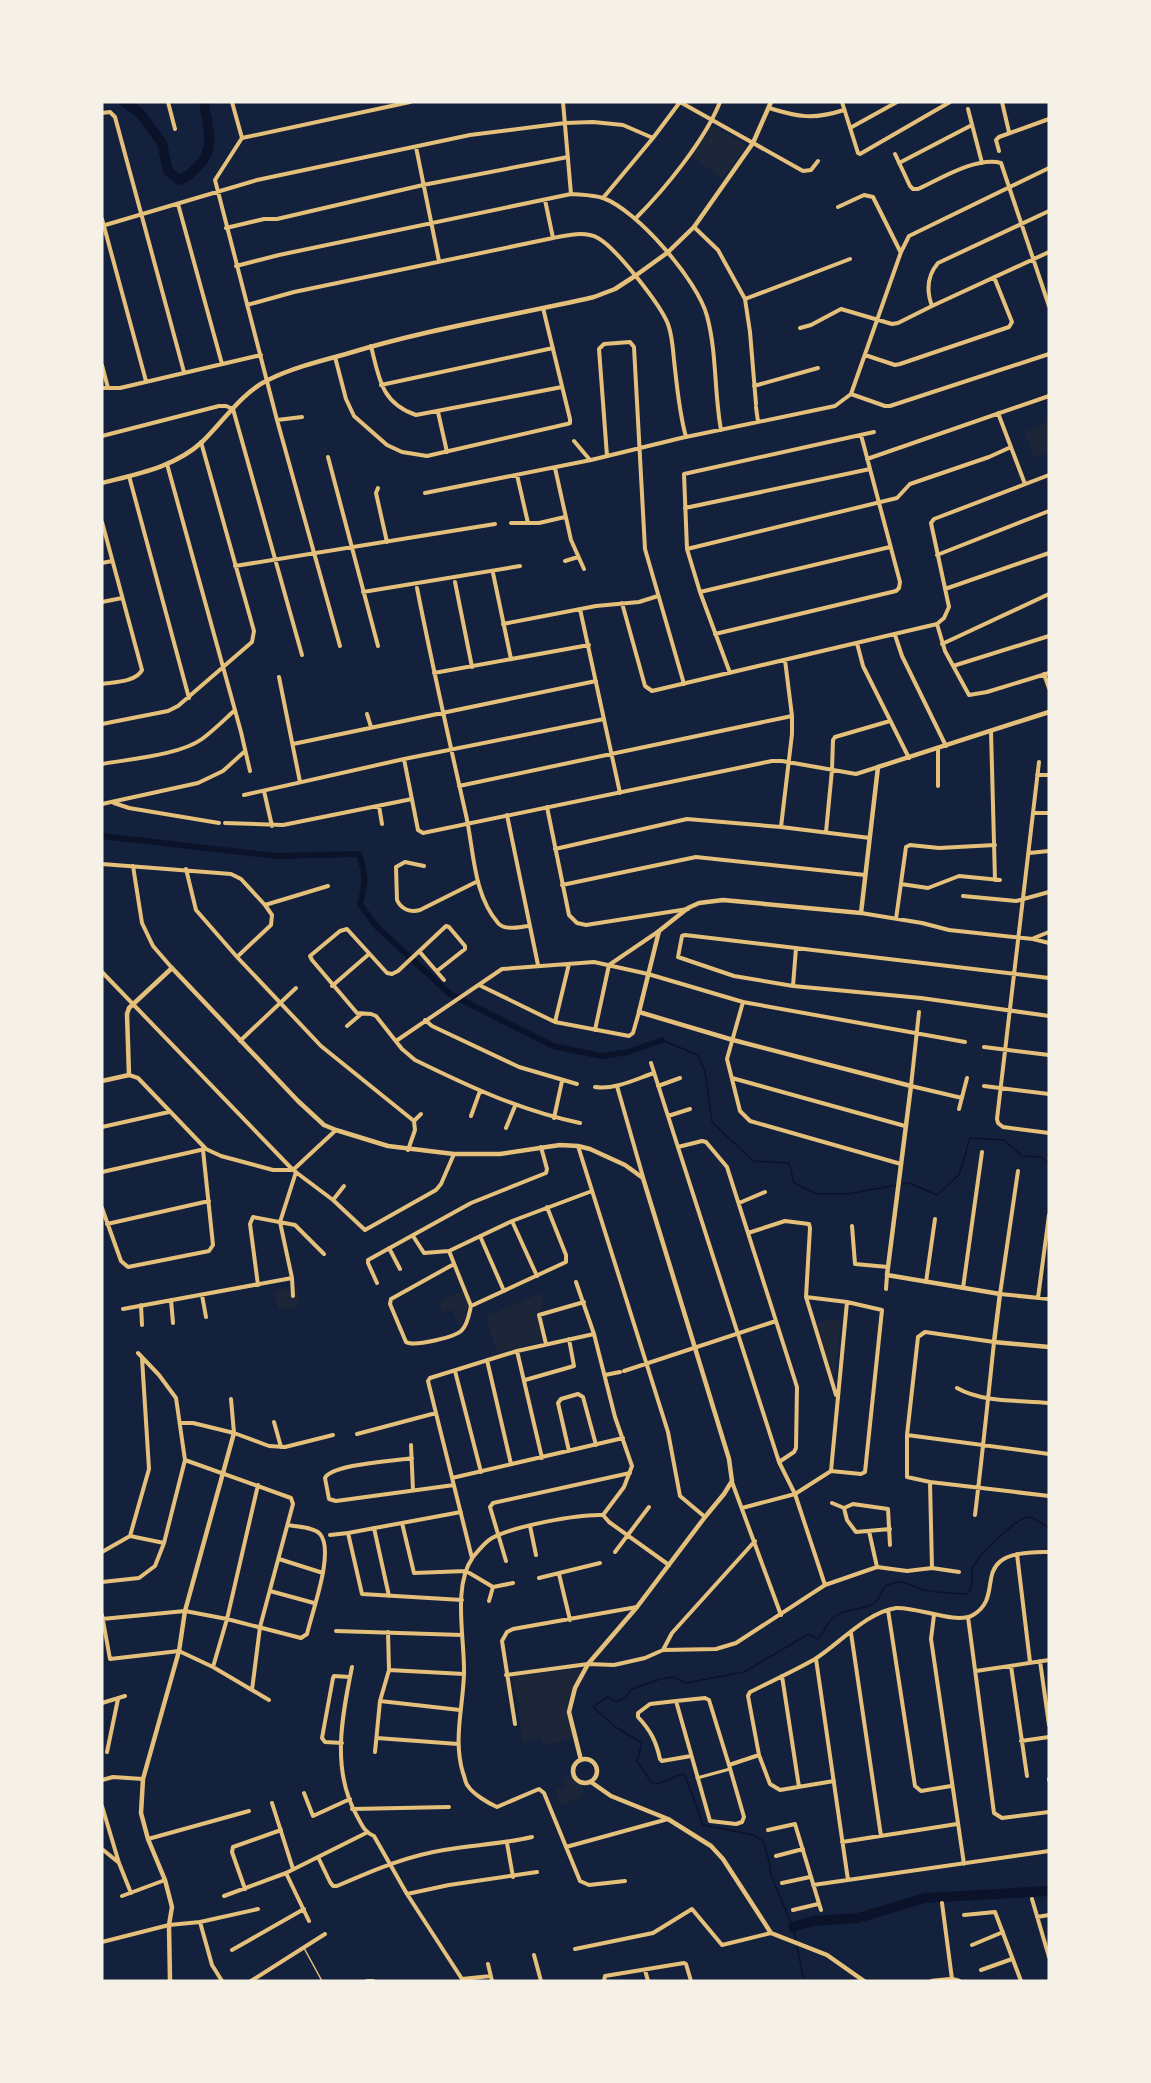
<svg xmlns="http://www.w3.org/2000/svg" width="1151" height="2083" font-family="Jost,sans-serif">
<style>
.green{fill:#1d2539}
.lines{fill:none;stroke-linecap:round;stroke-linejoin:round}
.stream{stroke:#0b132b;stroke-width:1.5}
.canal{stroke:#0b132b;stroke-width:6}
.river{stroke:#0b132b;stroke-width:10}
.service{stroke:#e5c07b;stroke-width:1.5}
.pedestrian{stroke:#e5c07b;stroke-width:3}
.minor{stroke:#e5c07b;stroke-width:4}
.tertiary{stroke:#e5c07b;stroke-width:4.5}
</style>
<rect width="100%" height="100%" fill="#14213d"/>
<path class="green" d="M713,126L747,145L722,178L691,156Z
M1049,422V452L1034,458L1025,432Z
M284,1288L291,1291L292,1298L294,1297V1290L297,1289L300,1302L296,1303V1307L278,1310L274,1291Z
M462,1291L468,1306L463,1322L459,1327L452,1309L443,1313L438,1302Z
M541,1293L543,1308L537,1313L543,1341L497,1353L486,1317Z
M829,1320H841L835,1374L833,1375L831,1373L817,1322Z
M574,1669L584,1670C565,1698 565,1705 573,1738L544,1746L541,1736L522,1743L518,1705L511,1677Z
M571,1775L581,1786L585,1795L561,1805L555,1791L567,1786L563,1778Z"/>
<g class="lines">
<path class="stream" d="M662,1040L698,1055L705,1072L712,1122L753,1161L789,1163L794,1183L817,1194H847L897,1185
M902,1184L909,1183L937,1195L959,1175L970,1138L1004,1140L1022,1156L1041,1157L1049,1164
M796,1941L793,1927L771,1875L769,1861L763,1841L753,1835L703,1825L685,1775L682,1774L657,1784L652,1783L637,1761L642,1743L617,1728L593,1707L607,1697L617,1702L626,1697L632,1689L660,1679L673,1677L686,1683L744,1672L809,1634L818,1639C824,1634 825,1626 831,1620C841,1608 861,1611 873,1604C885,1598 875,1585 899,1582C907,1582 914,1587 921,1589C935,1593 952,1593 967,1594C975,1587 970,1577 973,1568C976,1556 1016,1519 1028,1517C1035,1516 1042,1525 1049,1528
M797,1946L804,1981"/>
<path class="canal" d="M102,836L276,856L359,854C366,876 366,881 360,904L377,927L450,994L553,1046L602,1056L628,1052L662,1040"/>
<path class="river" d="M124,102L140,113L162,143L168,171L179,180C187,177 192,173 198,166C217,148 207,126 204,102
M793,1927L813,1921L858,1918L925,1898L1049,1891"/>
<path class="service" d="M304,1948L322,1981"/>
<path class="pedestrian" d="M697,1778L730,1769"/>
<path class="minor" d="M168,102L175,129
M232,102L242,138
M563,102L571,194
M842,102L858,153L860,154L950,102
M1002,102L1009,132
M769,108C798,117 813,120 844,110
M968,109L982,163
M102,113L110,112L115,117L184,372
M850,128L897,102
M416,147L439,261
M999,151L996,140L999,137L1049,119
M895,154L910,186L913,189H918C940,179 977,156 1001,163L1049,306
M899,163L972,125
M603,198L653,138L680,102L803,171L811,170L818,161
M545,200L553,238
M178,204L222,364
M838,207L864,195L873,197L900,251
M636,218C665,189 705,140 720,102
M102,219L146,381
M102,226L257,180L470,135L565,123L593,122L623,125L653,138
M694,227L718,250L745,299L750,332L756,404
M226,228L264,219H277L423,185L568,157
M236,266L279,255L571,194C582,195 593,195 603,198C637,210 698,281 707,316C717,353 714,392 721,430
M745,299L850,259
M247,305L294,292L553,238C567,235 585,231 598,238C616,248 660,304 668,324C672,335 673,348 674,360C677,386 679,412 686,437
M932,306C926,290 927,276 938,263L1049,211
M800,328L811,325L841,309L892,324L898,323L932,306L1049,252
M371,346C379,378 381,403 416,415L562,387
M865,355L895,365L900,364L1009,327L1012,322L994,277
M335,357L346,399L354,416L387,445L402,452L427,456L567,424L570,423V419L543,308
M102,365L108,388
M381,385L553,348
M754,386L818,368
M102,388H120L261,355
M851,394L885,406H890L1049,354
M756,407L758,422
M438,412L447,452
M998,413L1025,484
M277,420L302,417
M102,436L219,406H226L233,409L302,655
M574,441L590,460
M607,456L599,349L604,344L630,342L634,347L645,549L684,684
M328,457L378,646
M867,459L1049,396
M167,464L241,732L250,771
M555,468L571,540L584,569
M517,475L528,523
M129,476L189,698
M378,488L376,493L387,542
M425,493L591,460L681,438L835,406L851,394L901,252L909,236L1049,168
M685,508L870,469
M102,522L142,670C136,682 114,682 102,684
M511,523H539L565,517
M687,549L897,498L910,484L989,457L1011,447
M937,555L1049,511
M565,561L578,557
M102,563L112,561
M235,566L495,524
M493,573L511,659
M455,582L472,667
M417,588C432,664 449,740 466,815C474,851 473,894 498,923C505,931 519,927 528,926
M945,589L1049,553
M363,592L520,566
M700,592L890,547
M102,602L122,598
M622,603L645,686L652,691L937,624L944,618L949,607L931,523L934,519L1049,475
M580,609L620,793
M503,624L596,606L639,602L658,596
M937,624L945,651L969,695L987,692L1049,673
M715,634L896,591L899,588L900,582L861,435
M895,635L902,656L946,746
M857,643L863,666L909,758
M942,644L1049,594
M340,646L277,420L215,180L242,138L410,102
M953,666L1049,636
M434,673L589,645
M730,673L700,592L687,549L684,474L874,432
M1044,674L1049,688
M279,677L300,782
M367,714L371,727
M102,724L168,711L178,706L252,642L254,631L201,442
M991,731L995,880
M293,744L596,681
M938,748V786
M404,759L418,830L423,833L772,761H782L856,774L878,767
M1039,762L997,1119L998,1123L1003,1127L1049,1133
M102,764C130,759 180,755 202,739C214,730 224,720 235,710
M1037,775H1049
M459,786L792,716
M264,791L272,826
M244,795L404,759L604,719
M114,803L129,808L219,823
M102,804L198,783L223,771L244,752
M379,806L382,824
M547,807L569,915L577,923L586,925L688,909
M1033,813H1049
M507,815L538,965
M225,823L283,825L412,799
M781,827L792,734V716L785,660
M826,832L832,770L833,740L835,737L890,721
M555,849L687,819L781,827L870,838
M1029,853L1049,851
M102,864L231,874L241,879L265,905
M133,866L142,923L153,946L172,968
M424,866L405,862L396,867L397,900C401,909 410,913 420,910L478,881
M186,869L196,910L237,957L321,1046L414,1121L415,1130L408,1150
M901,884L928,888L959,876L1000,880
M562,885L696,857L865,875
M963,896L1016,901L1049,892
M861,913L922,923L949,930L1033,939L1049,943
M896,919L906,847L910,845L939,848L995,845
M1034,938L1049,932
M419,951L444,980
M237,957L271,925L272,915L265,905L328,886
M437,971L465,949V946L449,927L446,926L398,971L392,974L387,973L347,929L340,931L310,956L312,960L357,1013L371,1014L376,1016L402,1049L415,1060C468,1086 521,1111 580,1123
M102,972L293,1170L333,1200L365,1230L436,1190L441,1184L454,1154
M1049,978L685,935L682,936L678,957L734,976L793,986L921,998L1049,1016
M479,985L555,1022L629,1036L633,1033L639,1012
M332,986L369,954
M793,986L796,948
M743,1002L727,1059L740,1111L750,1121L901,1164
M919,1012L911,1086L962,1098
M425,1020L432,1026L519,1067L577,1084
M555,1022L569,964
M347,1026L360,1015
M595,1030L609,965L659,931
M240,1041L296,988
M396,1041L502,969L594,962L648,974L743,1002L965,1042
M984,1047L1049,1055
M651,1063L779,1462L795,1494L825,1585
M129,1075L138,1078L206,1149L221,1156L273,1170H292
M732,1078L905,1126
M617,1086L643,1177
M658,1086L680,1078
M984,1086L1049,1094
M595,1087C615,1090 636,1079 654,1073
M959,1109L967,1078
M471,1116L480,1091
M668,1116L690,1109
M554,1118L562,1081
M414,1121L421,1114
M102,1127L169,1112
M506,1128L515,1106
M578,1146L668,1432L680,1496L705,1517
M678,1147L702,1141L706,1142L727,1167L797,1387L796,1448L794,1452L779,1462
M293,1170L336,1130
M1018,1171L1000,1294L1049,1299
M102,1172L205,1149
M333,1200L344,1186
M739,1203L765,1192
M102,1208L121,1261L128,1267L209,1251L213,1245L203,1150
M512,1221L537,1276
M107,1224L209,1201
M852,1226L855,1264L888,1267
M748,1233L785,1221L809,1224L810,1228L806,1297L836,1395
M413,1236L424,1253L449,1251L512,1221L592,1191
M480,1236L504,1291
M389,1248L400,1269
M449,1251L471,1306
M454,1264L391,1299L390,1304L406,1342C414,1347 456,1337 462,1330C468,1324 469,1314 471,1306
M576,1282L594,1334L615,1417L632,1466L624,1487L603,1515
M926,1282L935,1219
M377,1283L368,1263V1260L471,1203L546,1173L547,1169L541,1147
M258,1285L250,1224L253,1217L295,1225L324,1254
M963,1288L982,1152
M886,1289L887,1275
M202,1295L206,1317
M293,1296L292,1278L280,1222L296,1172
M1038,1298L1049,1215
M171,1300L173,1323
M141,1305L142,1325
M471,1306L566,1262V1255L547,1207
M123,1309L292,1278
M546,1344L539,1315L584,1302
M517,1351L542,1458
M487,1360L511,1464
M455,1371L481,1472
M624,1371L776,1321
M605,1375L620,1372
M525,1380L574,1366L569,1339
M957,1388C983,1403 1020,1400 1049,1403
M231,1399L234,1433
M274,1422L281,1447
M180,1423H193L234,1433L269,1446L285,1447L333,1435
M357,1434L436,1413
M907,1435L1049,1454
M411,1445L413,1490
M569,1451L558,1403L561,1399L578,1394L583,1397L596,1445
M412,1458C395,1461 332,1464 325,1478L329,1499L336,1501L454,1485
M185,1460L291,1498L293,1504L260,1627L252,1690
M831,1471L847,1302
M452,1478L623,1438
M732,1482L781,1615
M930,1482L932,1568L959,1572
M832,1503L844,1508L853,1504L888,1509L890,1545
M742,1508L795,1494L831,1471L861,1474L865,1472L882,1310L847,1302L806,1297
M844,1508L847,1520L856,1532L890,1529
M975,1515C982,1458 988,1400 994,1342L925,1332L918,1337L907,1435V1477L930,1482L1049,1496
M402,1523L414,1573L466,1571L493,1587L513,1583
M530,1526L536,1555
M374,1528L389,1596
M348,1533L362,1594L462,1600
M330,1535L348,1533L461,1512
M130,1536L149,1469L142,1358
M130,1536L164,1543
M102,1552L130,1536
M615,1552L649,1507
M1017,1554L1030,1662
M472,1558L428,1381L430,1378L517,1351L594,1334
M279,1559L323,1573
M506,1561L490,1507L493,1503L630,1473
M877,1567L907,1571L932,1568
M559,1574L570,1620
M539,1578L600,1563
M102,1582L139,1578L155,1566L164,1543L185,1460L176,1398L159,1375L138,1353
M270,1591L314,1603
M489,1601L493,1587
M888,1610L915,1786L921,1791L951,1786
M102,1615L110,1659L179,1651L213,1667L269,1700
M934,1615L931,1639L964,1864
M968,1617L994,1813L1002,1818L1049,1812
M102,1619L185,1611L227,1619L301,1638L307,1634C312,1612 335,1551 320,1534C314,1527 297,1527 288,1525
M336,1631L462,1635
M851,1633L881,1836
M663,1650L672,1633L755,1541
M816,1659L848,1880
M1040,1661L1049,1725
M1011,1666L1027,1776
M213,1667L227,1619L258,1485
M352,1667C342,1716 331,1770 357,1816C362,1825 364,1832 374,1836L407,1894L462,1979L491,1976
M389,1670L464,1674
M976,1671L1049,1660
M506,1675L588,1664L614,1665L645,1658L663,1650L716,1649L736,1643L825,1585L877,1567L869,1531
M782,1676L799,1787
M380,1701L460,1710
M676,1701L650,1704L638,1713V1717C651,1731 656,1741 660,1759L662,1761L691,1756
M102,1703L125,1696
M515,1724L502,1641L507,1632L513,1629L637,1607
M377,1738L458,1744
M1021,1741L1049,1737
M342,1743L325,1742L322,1738L333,1678L334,1676L350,1677
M107,1752L118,1699
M375,1752L380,1701L389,1670L388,1632
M729,1765L709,1700L705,1698L676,1701L710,1821L736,1824L742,1822L744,1817L729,1765L759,1755
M1049,1779V1780
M102,1780L113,1777L143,1779
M834,1781L780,1790L770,1784L759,1755L748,1696L750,1692C772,1681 794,1671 815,1659C839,1644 867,1612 896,1608C915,1606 956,1625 973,1615C1009,1594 962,1550 1049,1552
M304,1793L313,1816L350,1799
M272,1803L293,1869
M102,1806L119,1863L131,1893
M352,1809L449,1807
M768,1830L795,1824L821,1910
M148,1839L249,1811
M842,1842L957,1824
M507,1843L513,1877
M566,1847L668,1819
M102,1849L118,1862
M776,1856L803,1849
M318,1857L330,1882L333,1886H337C372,1871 406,1856 444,1850C473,1845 502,1844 532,1837
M286,1873L309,1921
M625,1881L589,1885L580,1881L544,1793L539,1789L497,1807C488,1803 473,1794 468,1786C465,1783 465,1777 463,1773C453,1740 463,1707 464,1674C465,1640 452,1586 473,1557C478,1551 485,1542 492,1538C515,1526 577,1514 603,1515L609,1522L669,1565
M782,1883L810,1877
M813,1885L1049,1851
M245,1889L232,1852L233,1847L281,1830
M407,1894L449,1885L537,1872
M122,1896L165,1880
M224,1896L286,1873L366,1833
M1032,1899L1049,1957
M942,1903L952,1979
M793,1910L818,1904
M964,1915L995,1912L1021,1981
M1037,1917L1049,1915
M200,1922L212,1965L222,1981
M102,1942L169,1925L200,1922L258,1909
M972,1945L1003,1932
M575,1949L653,1933L692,1909L722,1945L771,1933
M232,1950L304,1909
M534,1955L541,1981
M488,1964L492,1981
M645,1970L648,1981
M981,1970L1012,1959
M251,1981L325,1934
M367,1981H373
M604,1981L605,1976L684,1963L686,1964L691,1981"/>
<path class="tertiary" d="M102,483C137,474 175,467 202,442C223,422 241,393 268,380C292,368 320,361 346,354C427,329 511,316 594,297L615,289L635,276L667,253L694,227L753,143L771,102
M1049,712L878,767L861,913L723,900L699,903L688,908L659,931L639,1012L733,1040L911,1086L887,1275L1000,1294L994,1342L1049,1347
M102,1081L129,1075L127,1014L129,1008L172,968L298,1101L324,1125L336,1130L388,1146L454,1154H500L560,1145L578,1146L590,1149L625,1165L643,1178L729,1459L732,1481L724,1494L705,1517L637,1607L588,1664L575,1688L569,1712L581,1760
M573 1771a12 12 0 1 1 24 0a12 12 0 1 1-24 0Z
M591,1782L611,1796L668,1819L711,1846L723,1859L771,1933L827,1955L864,1981
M170,1981L169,1925L172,1907L165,1880L148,1839L141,1813L143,1779L179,1651L185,1611L234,1433
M932,1981L952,1979L959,1981"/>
</g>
<rect width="1151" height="2083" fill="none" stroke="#f6f1e7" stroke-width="207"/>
</svg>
